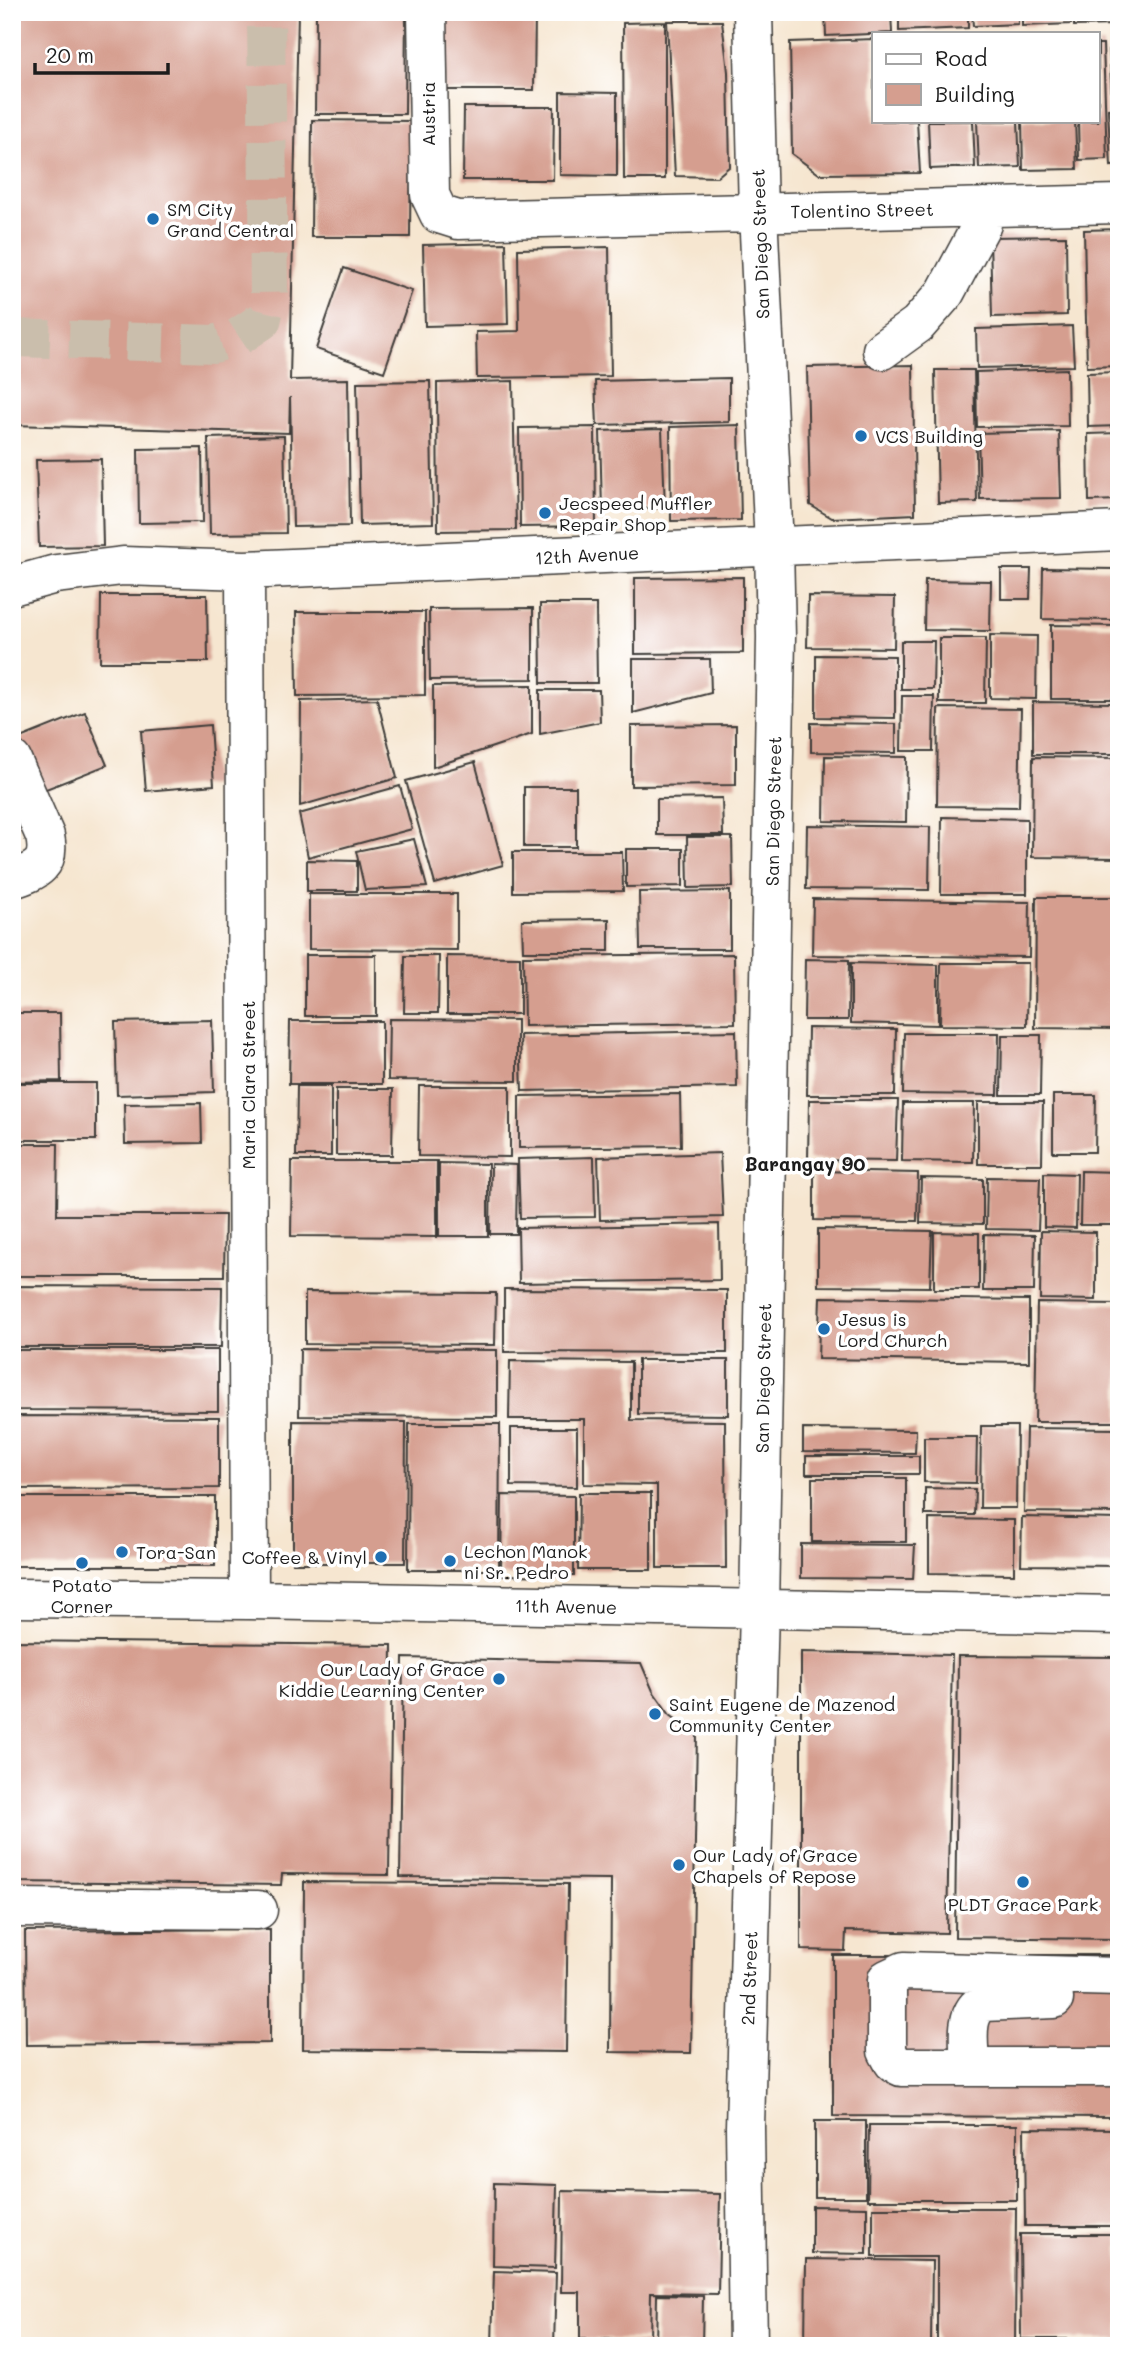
<svg xmlns="http://www.w3.org/2000/svg" width="1131" height="2358" font-family="Mali,sans-serif">
<style>
.building{fill:#d59e8f}
.lines{fill:none;stroke-linecap:round;stroke-linejoin:round}
.minor-tunnel{stroke:#cabeac;stroke-width:38;stroke-dasharray:38 19;stroke-linecap:butt}
.minor-casing{stroke:#3d3a37;stroke-width:41}
.minor{stroke:#fff;stroke-width:38}
.poi-dot{fill:#1f6fb2;stroke:#fff;stroke-width:2.5}
.labels{text-anchor:middle;dominant-baseline:central;stroke-width:7;stroke-linejoin:round;paint-order:stroke}
.street-label{font-size:18px;fill:#1c1c1c;stroke:#fff}
.poi-label{font-size:18px;fill:#1c1c1c;stroke:#fff;text-anchor:start}
.neighbourhood-label{font-size:19px;font-weight:bold;fill:#1c1c1c;stroke:#fff}
</style>
<rect width="100%" height="100%" fill="#fff"/>
<filter id="ink" filterUnits="userSpaceOnUse"><feTurbulence type="fractalNoise" baseFrequency=".0143" numOctaves="2"/><feDisplacementMap in="SourceGraphic" scale="14" xChannelSelector="R" yChannelSelector="G"/><feConvolveMatrix kernelMatrix="1 2 1 2 8 2 1 2 1" color-interpolation-filters="sRGB"/></filter>
<filter id="wash" filterUnits="userSpaceOnUse"><feTurbulence type="fractalNoise" baseFrequency=".00686" numOctaves="4" result="noise"/><feDisplacementMap in="SourceGraphic" scale="28" xChannelSelector="R" yChannelSelector="G"/><feGaussianBlur stdDeviation="1.57" result="paint"/><feColorMatrix in="noise" values="0 0 0 0 0 0 0 0 0 0 0 0 0 0 0 0 0 1.4 0 .05"/><feComposite in="paint" operator="in"/></filter>
<g filter="url(#wash)">
<rect width="100%" height="100%" fill="#f6e6d0"/>
<g id="blocks">
<path class="building" d="M12,12H298L290,380L348,379L350,526L293,527L290,397L289,433L12,425Z
M316,12H406L405,114H315Z
M825,12H891L892,33L826,36Z
M899,12H968V28L899,31Z
M972,12H1018V24L973,26Z
M1022,12H1071V24L1022,26Z
M1074,12H1113L1114,25L1074,26Z
M444,14L535,15L534,90H444Z
M667,21H722L728,72L730,166L717,177L675,176Z
M665,22V179H624L623,23Z
M874,39V121H917L920,173L819,174L792,154L790,42Z
M1098,44H1103L1107,159L1079,160L1078,121H1098Z
M1109,45H1119V101H1112Z
M560,92L617,93V176L560,175Z
M464,107H554L553,180H463Z
M1119,108V165L1111,166L1108,109Z
M312,120L411,121L410,237H311Z
M928,121H973L975,167L930,169Z
M977,121H1018L1020,167L979,168Z
M1022,121H1075L1077,169L1023,170Z
M1119,229V366L1087,367L1084,230Z
M1066,236L1067,315L992,317L990,237Z
M506,243L508,324L425,326L423,245Z
M609,247L611,376L477,378L476,332L519,331L518,249Z
M344,268L412,291L384,372L316,349Z
M1072,326L1074,366L977,368L976,329Z
M913,365L915,514L832,518L810,505L807,367Z
M1067,369L1068,426L977,427L976,372Z
M935,370H974L977,502L938,503Z
M1119,372V426L1088,427L1087,373Z
M729,378V422L597,425L595,381Z
M430,381L433,523L360,525L357,382Z
M513,381L516,530L438,531L437,383Z
M739,425L741,520L671,521L670,427Z
M595,427L596,526L520,527L519,428Z
M662,429L665,508L602,510L600,431Z
M1059,431L1061,498L980,499L978,433Z
M1119,433V500L1089,501L1088,434Z
M284,436L286,533L210,534L208,438Z
M202,448L203,522L139,523L138,449Z
M101,459L103,546L39,547L36,460Z
M1043,568L1115,569L1114,620L1042,619Z
M1001,569H1031L1030,599H1001Z
M743,577V653L635,654V578Z
M925,580L991,581L990,631L924,630Z
M101,595H207L208,662H100Z
M808,596L895,597L894,648L807,647Z
M540,604H596L597,683H541Z
M533,608V679L430,680L429,609Z
M296,612H425V695L297,696Z
M1051,625L1119,626V699H1051Z
M990,635L1037,636L1036,699L990,698Z
M939,638H986L985,703H939Z
M901,641H934L933,689H901Z
M816,655L895,656V718L816,717Z
M633,659H710L711,693L633,713Z
M532,685V734L433,767V686Z
M540,690H599L600,722L540,734Z
M902,696H934L933,751H901Z
M377,699L397,778L300,806L301,701Z
M1033,702L1119,703V754H1033Z
M938,708L1021,709L1019,807L937,806Z
M85,712L107,765L36,793L15,740Z
M811,723L896,724V753L811,752Z
M210,725L214,785L146,791L141,731Z
M736,725V785L631,786V726Z
M825,756L907,757L906,822L824,821Z
M1033,757L1119,758V858L1032,857Z
M475,762L503,865L435,884L406,781Z
M400,786L412,829L308,857L299,814Z
M524,787H576V847H524Z
M722,798L723,835H657V799Z
M942,817L1027,819V894H941Z
M807,825L930,827L929,890L806,889Z
M687,837H732L733,887L688,888Z
M414,839L427,887L365,890L356,851Z
M626,849H683V886L626,887Z
M513,852H622L623,891L513,892Z
M307,860L357,861V891H307Z
M730,891V949H640L639,892Z
M309,894H457V950L309,949Z
M1036,897H1119V1029L1035,1028Z
M813,899L1030,902L1029,957L812,955Z
M609,919V951H523L522,920Z
M734,954L735,1023L524,1026L523,956Z
M305,955H376V1016H305Z
M405,956H439L438,1013H404Z
M447,956L520,957V1014H447Z
M805,959L849,960L848,1020H804Z
M851,963L938,965V1025L851,1023Z
M941,963H1028L1027,1026L940,1025Z
M12,1013H60L61,1081L12,1082Z
M389,1019L517,1020V1081L388,1080Z
M212,1020L214,1092L117,1095L115,1022Z
M290,1021H382V1084H289Z
M808,1028L896,1029L895,1095H807Z
M736,1031L737,1087L522,1091L520,1035Z
M904,1033H999L998,1095L903,1094Z
M1002,1035H1041L1040,1095H1001Z
M12,1083H96V1140H12Z
M297,1086H331V1156H296Z
M419,1086H510V1157L418,1156Z
M336,1089H393L392,1155H336Z
M680,1094L681,1146L519,1148V1096Z
M1053,1095H1096L1095,1152H1053Z
M809,1100H898L896,1161L808,1160Z
M978,1102H1043L1042,1164H978Z
M201,1103L202,1143L125,1144L124,1104Z
M903,1103H974L973,1162L902,1161Z
M12,1144H58L57,1215H225L224,1276H12Z
M720,1153L723,1217L600,1220L598,1157Z
M594,1157L595,1217L520,1218L518,1159Z
M292,1161H437V1237L291,1236Z
M439,1163L488,1164V1236H439Z
M491,1164L517,1165L516,1234H490Z
M814,1171L918,1173L917,1221L814,1220Z
M1081,1171L1119,1172V1225H1080Z
M1044,1173L1077,1174L1076,1228L1044,1227Z
M987,1177L1040,1178L1038,1230L986,1229Z
M921,1178L983,1179V1224L920,1223Z
M719,1224L720,1280L519,1283L518,1228Z
M818,1229L932,1231L930,1287L818,1286Z
M1041,1231L1096,1232V1300L1040,1299Z
M934,1232L979,1233V1289H934Z
M984,1234L1035,1235L1034,1291H983Z
M12,1286L222,1287L221,1347H12Z
M504,1289L727,1290V1353L504,1352Z
M305,1292L496,1293L495,1345L305,1344Z
M820,1297L1029,1300V1362L818,1359Z
M1037,1303L1119,1304V1422H1035Z
M300,1349L497,1350V1417L299,1416Z
M12,1350H218V1411L12,1410Z
M638,1360H728V1415L638,1414Z
M510,1361L631,1362V1420L725,1421L726,1568H657V1485L584,1484V1419H509Z
M12,1416L219,1417V1488L12,1489Z
M293,1421L406,1422L405,1563H293Z
M409,1424H500L499,1570H408Z
M981,1426H1017L1016,1508H980Z
M511,1428H577V1487L511,1486Z
M1026,1428L1119,1429V1513L1024,1512Z
M803,1429L916,1430L915,1453L803,1452Z
M924,1437H977L976,1483L924,1482Z
M806,1456H919V1474H806Z
M812,1478H906V1542H812Z
M925,1488L975,1489L974,1515H925Z
M579,1493H651V1570H578Z
M502,1495L574,1496V1576L501,1575Z
M12,1497H215V1566H12Z
M1022,1517L1119,1519V1566L1021,1565Z
M929,1519L1014,1520V1574L929,1573Z
M801,1544L915,1545L913,1579L801,1578Z
M12,1641L392,1645L389,1875L282,1874L281,1885L12,1882Z
M801,1652L952,1655L947,1933L846,1931L845,1951L801,1950Z
M958,1656L1119,1657V1939L955,1937Z
M403,1658L641,1663L653,1691L670,1715L697,1734L691,2053L610,2052L611,1879L400,1877Z
M304,1882L568,1884L566,2052L303,2049Z
M270,1929V2043L26,2045L25,1931Z
M833,1955H1119V2117L833,2116Z
M815,2121H866V2197H815Z
M869,2125H1017V2200H868Z
M1024,2128L1119,2129V2226H1025Z
M494,2183L557,2185L555,2268L493,2266Z
M562,2191L720,2194L718,2294L651,2293L650,2340L580,2339V2292H561Z
M812,2206L867,2207V2254L812,2253Z
M873,2208H1016L1015,2346H937V2257H873Z
M1020,2234H1119V2339H1021Z
M806,2259L932,2261L931,2346H805Z
M494,2271L556,2273L554,2346H492Z
M657,2295L703,2296L702,2346H656Z
M578,2342L652,2343V2346H578Z"/>
</g>
</g>
<g filter="url(#ink)">
<use href="#blocks" fill-opacity="0" stroke="#3d3a37" stroke-width="2"/>
<g class="lines">
<path class="minor-tunnel" d="M12,338L214,344L238,337L262,321L269,293L266,12"/>
<g class="minor-casing">
<path id="minor" d="M427,12L430,195L439,214L458,220L1119,204
M882,350L918,324L945,293L982,224L984,207
M245,570L249,1600
M12,586L56,574L123,566L245,570L1119,531
M12,760L45,836C51,865 37,871 12,879
M12,1598L249,1600L1119,1615
M12,1908L258,1910
M1119,1977L904,1971L887,1979V2051L893,2062L901,2067H1119
M970,2067C970,2046 962,2013 984,2002L1054,1999
M748,2346L745,2127L759,1610L776,637L774,546L758,212L753,12"/>
</g>
<use href="#minor" class="minor"/>
</g>
</g>
<g class="poi-dot">
<circle cx="153" cy="219" r="7"/>
<circle cx="861" cy="436" r="7"/>
<circle cx="545" cy="513" r="7"/>
<circle cx="824" cy="1329" r="7"/>
<circle cx="122" cy="1552" r="7"/>
<circle cx="381" cy="1557" r="7"/>
<circle cx="450" cy="1561" r="7"/>
<circle cx="82" cy="1563" r="7"/>
<circle cx="499" cy="1679" r="7"/>
<circle cx="655" cy="1714" r="7"/>
<circle cx="679" cy="1865" r="7"/>
<circle cx="1023" cy="1882" r="7"/>
</g>
<g class="labels">
<g class="street-label">
<text transform="translate(428 114) rotate(-90)">Austria</text>
<text transform="translate(862 210) rotate(-1)">Tolentino Street</text>
<text transform="translate(760 244) rotate(-92)">San Diego Street</text>
<text transform="translate(587 555) rotate(-3)">12th Avenue</text>
<text transform="translate(773 811) rotate(-89)">San Diego Street</text>
<text transform="translate(248 1085) rotate(-90)">Maria Clara Street</text>
<text transform="translate(763 1378) rotate(-89)">San Diego Street</text>
<text transform="translate(566 1606) rotate(1)">11th Avenue</text>
<text transform="translate(749 1978) rotate(-88)">2nd Street</text>
</g>
<g class="poi-label">
<text x="167" y="209">SM City<tspan x="167" dy="21">Grand Central</tspan></text>
<text x="875" y="436">VCS Building</text>
<text x="559" y="503">Jecspeed Muffler<tspan x="559" dy="21">Repair Shop</tspan></text>
<text x="838" y="1319">Jesus is<tspan x="838" dy="21">Lord Church</tspan></text>
<text x="464" y="1551">Lechon Manok<tspan x="464" dy="21">ni Sr. Pedro</tspan></text>
<text x="136" y="1552">Tora-San</text>
<text x="367" y="1557" text-anchor="end">Coffee &amp; Vinyl</text>
<text x="82" y="1585" text-anchor="middle">Potato<tspan x="82" dy="21">Corner</tspan></text>
<text x="485" y="1669" text-anchor="end">Our Lady of Grace<tspan x="485" dy="21">Kiddie Learning Center</tspan></text>
<text x="669" y="1704">Saint Eugene de Mazenod<tspan x="669" dy="21">Community Center</tspan></text>
<text x="693" y="1855">Our Lady of Grace<tspan x="693" dy="21">Chapels of Repose</tspan></text>
<text x="1023" y="1904" text-anchor="middle">PLDT Grace Park</text>
</g>
<g class="neighbourhood-label">
<text x="805" y="1163">Barangay 90</text>
</g>
</g>
<rect width="1131" height="2358" fill="none" stroke="#fff" stroke-width="42"/>
<rect x="872" y="32" width="228" height="91" fill="#ffffff" stroke="#a4a4a4" stroke-width="2"/>
<rect x="886" y="54" width="35" height="10" fill="#ffffff" stroke="#a4a4a4" stroke-width="2"/>
<text x="935" y="66" font-size="21" fill="#1c1c1c">Road</text>
<rect x="886" y="84" width="35" height="21" fill="#d59e8f" stroke="#a4a4a4" stroke-width="2"/>
<text x="935" y="102" font-size="21" fill="#1c1c1c">Building</text>
<path d="M35 63v10h133v-10" fill="none" stroke="#1c1c1c" stroke-width="3.5"/>
<text x="46" y="63" font-size="21" fill="#1c1c1c" stroke="#ffffff" stroke-width="5" paint-order="stroke">20 m</text>
</svg>
